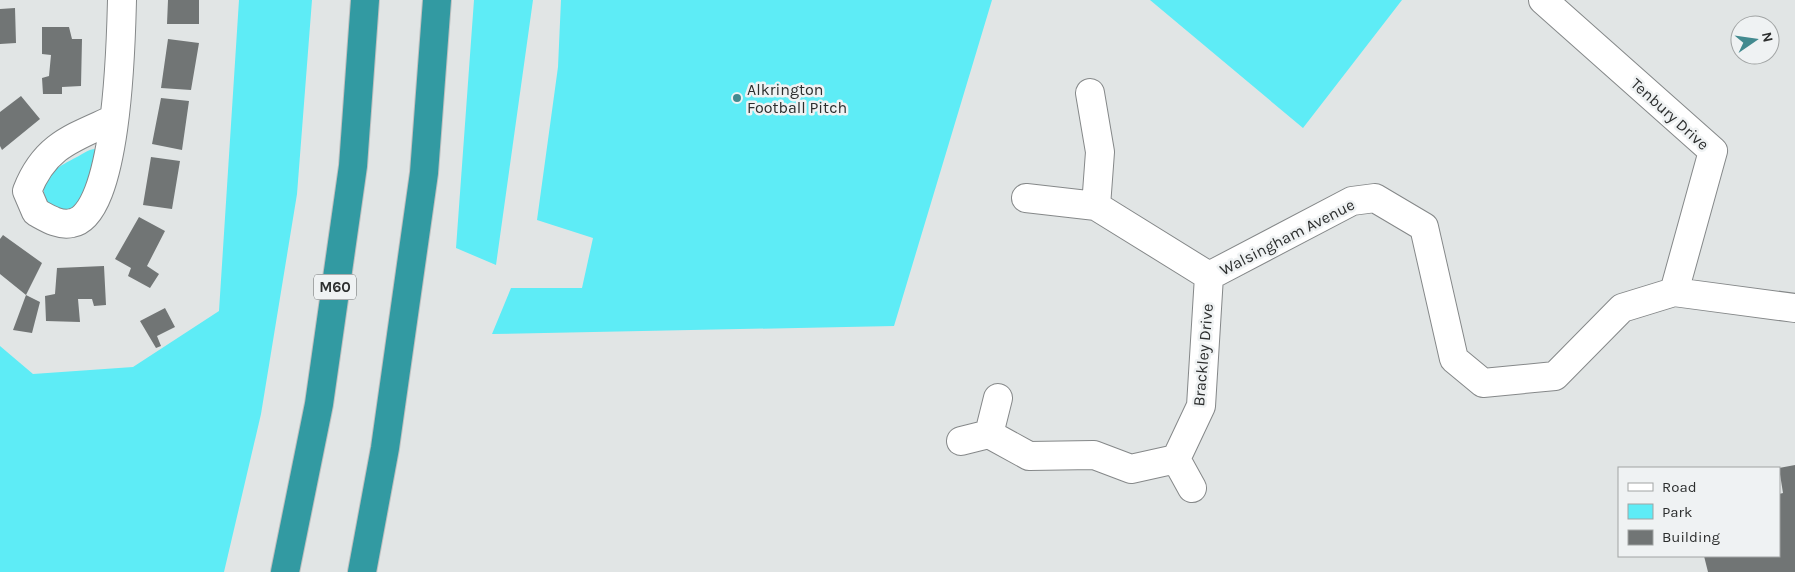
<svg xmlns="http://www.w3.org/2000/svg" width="1795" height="572" font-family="Karla,sans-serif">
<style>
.green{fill:#5eecf6}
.building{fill:#717575}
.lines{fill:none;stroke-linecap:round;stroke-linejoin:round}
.minor-casing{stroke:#858889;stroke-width:30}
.motorway-casing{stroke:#c0c0c0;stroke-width:30}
.minor{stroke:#fff;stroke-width:28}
.motorway{stroke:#329aa2;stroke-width:28}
.poi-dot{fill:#428a8f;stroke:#eff2f3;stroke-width:2}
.labels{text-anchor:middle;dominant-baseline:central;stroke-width:5;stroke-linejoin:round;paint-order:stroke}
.shield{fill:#eff2f3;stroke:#666969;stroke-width:1}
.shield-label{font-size:15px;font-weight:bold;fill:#2c2e2e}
.poi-label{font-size:16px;fill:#2c2e2e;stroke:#eff2f3;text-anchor:start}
.street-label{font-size:16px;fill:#2c2e2e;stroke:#eff2f3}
</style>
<rect width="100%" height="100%" fill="#e1e5e5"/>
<path class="green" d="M239,0H312L297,194L261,414L224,572H0V346L33,374L133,367L219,311Z
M474,0H533L496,265L456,248Z
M561,0H992L894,326L492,334L511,288H582L593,238L537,220L558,67Z
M1150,0H1402L1303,128Z
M98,149L99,151L75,214L51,209C34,181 49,172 73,159C82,155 88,148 98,149Z"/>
<path class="building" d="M168,0H199V24H167Z
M15,8L16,43L0,44V9Z
M42,27H69L72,39H82L81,86L62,87V94H43L42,78L49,76L51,55L42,54Z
M168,39L199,43L191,90L161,88Z
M21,96L40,119L2,150L0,146V112Z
M161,98L189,101L182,150L152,144Z
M151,157L180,161L172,209L143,205Z
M139,217L165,231L147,266L159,274L150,288L128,276L131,268L115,259Z
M3,235L42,263L26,295L0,274V239Z
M104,266L106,305L94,306L92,299H78L80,322L46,321L45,296L55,294L57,268Z
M26,295L40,302L32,333L13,330Z
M165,308L175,327L157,336L161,346L156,348L140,321Z
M1795,465V572H1708L1704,556H1779V494L1783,493L1779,468Z"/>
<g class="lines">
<g class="minor-casing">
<path id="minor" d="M1543,0L1713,151L1674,292
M1090,93L1100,152L1096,206
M114,119C73,138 45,145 27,191L36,212C47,218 59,226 72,223C118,215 121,39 122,0
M1026,198L1096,206L1209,276L1352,201L1375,198L1424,227L1454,359L1483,383L1555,376L1622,308L1674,292L1795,308
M989,434L1029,456L1094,455L1131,469L1176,459L1201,406L1209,276
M961,441L989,434L998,398
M1176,459L1192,488"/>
</g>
<g class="motorway-casing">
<path id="motorway" d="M285,572L319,404L353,166L365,0
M362,572L385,448L424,173L437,0"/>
</g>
<use href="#minor" class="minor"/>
<use href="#motorway" class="motorway"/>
</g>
<circle class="poi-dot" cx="737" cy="98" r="5"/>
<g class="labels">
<rect class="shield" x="314" y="274.5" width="42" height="25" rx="4"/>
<g class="shield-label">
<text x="335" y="287">M60</text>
</g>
<g class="poi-label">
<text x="747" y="89">Alkrington<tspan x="747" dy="18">Football Pitch</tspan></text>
</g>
<g class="street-label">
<text transform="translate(1670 114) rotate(42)">Tenbury Drive</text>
<text transform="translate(1287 237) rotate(-27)">Walsingham Avenue</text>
<text transform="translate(1203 355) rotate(-85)">Brackley Drive</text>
</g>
</g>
<rect x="1618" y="467" width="162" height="90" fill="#eff2f3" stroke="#a1a4a4"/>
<rect x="1628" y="483" width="25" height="8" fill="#ffffff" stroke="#a1a4a4"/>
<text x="1662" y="492" font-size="15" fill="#2c2e2e">Road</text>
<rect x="1628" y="504" width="25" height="15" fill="#5eecf6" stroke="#a1a4a4"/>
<text x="1662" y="517" font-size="15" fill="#2c2e2e">Park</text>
<rect x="1628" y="530" width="25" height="15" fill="#717575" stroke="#a1a4a4"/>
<text x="1662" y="542" font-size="15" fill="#2c2e2e">Building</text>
<g transform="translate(1755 40) rotate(77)"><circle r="24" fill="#eff2f3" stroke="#a1a4a4"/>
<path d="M0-4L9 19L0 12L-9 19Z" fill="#428a8f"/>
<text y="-8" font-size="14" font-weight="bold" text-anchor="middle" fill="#2c2e2e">N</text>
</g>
</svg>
